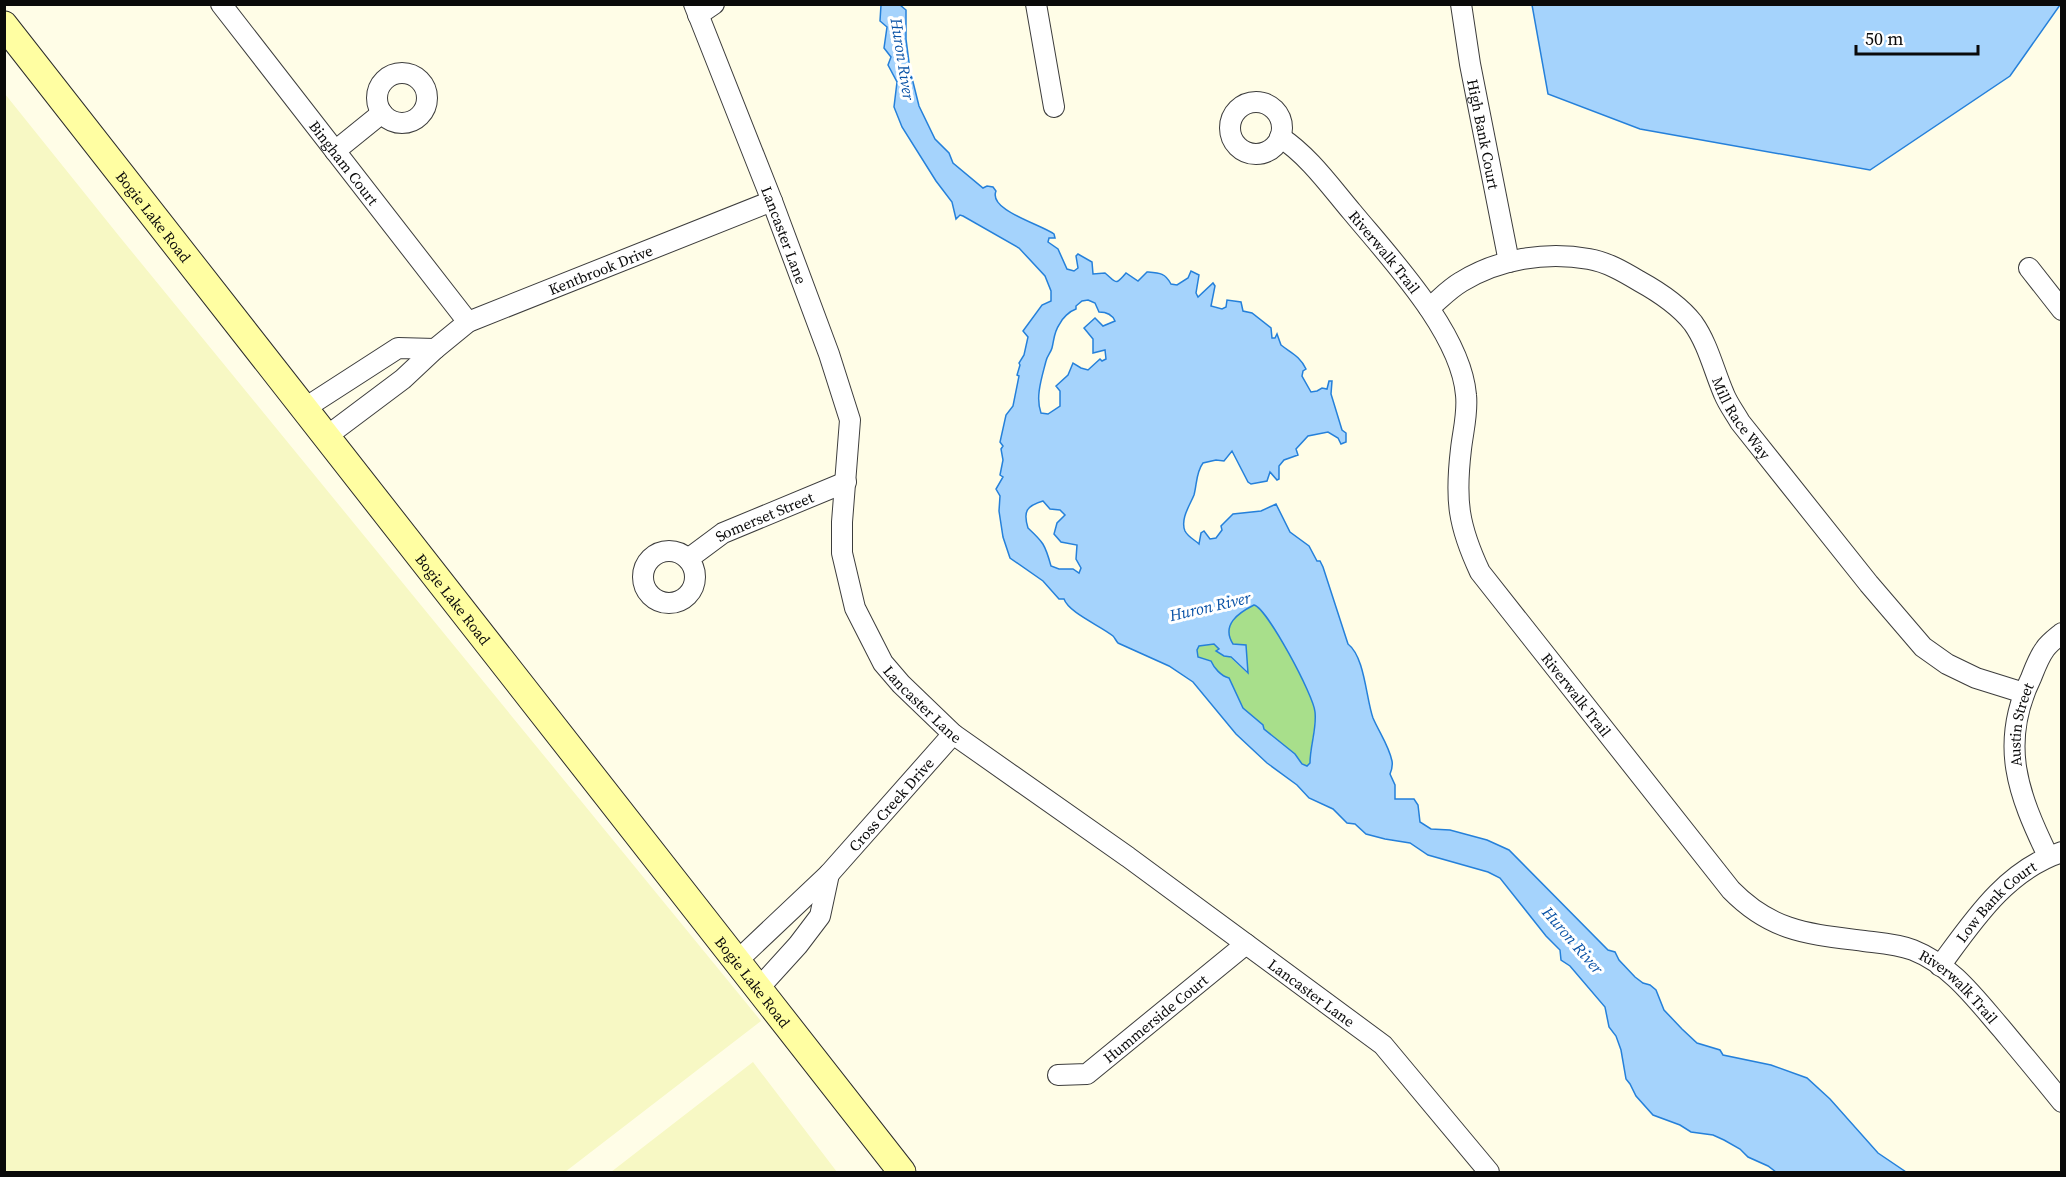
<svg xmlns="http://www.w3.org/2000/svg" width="2066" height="1177" font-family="'Source Serif 4',serif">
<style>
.farmland{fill:#f7f8c4}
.forest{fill:#a8df8b}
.water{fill:#a5d3fc;stroke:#2580da;stroke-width:1.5;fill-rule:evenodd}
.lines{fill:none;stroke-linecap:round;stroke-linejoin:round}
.street-casing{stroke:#3d3d3d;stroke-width:22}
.secondary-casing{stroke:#2c2c2c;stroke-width:29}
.street{stroke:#fff;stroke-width:20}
.secondary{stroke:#fffea2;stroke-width:27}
.labels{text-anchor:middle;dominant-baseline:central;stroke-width:6;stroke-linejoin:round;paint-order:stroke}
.street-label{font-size:15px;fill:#0a0a0a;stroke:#fff}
.water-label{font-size:16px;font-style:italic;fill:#0952a6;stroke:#fff}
</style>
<rect width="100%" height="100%" fill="#fffde7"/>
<path class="farmland" d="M5,94L119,236L761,1021L565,1172H5Z
M753,1062L837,1172H611Z"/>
<path class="forest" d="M1254,605C1267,608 1314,696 1315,712C1316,728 1310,746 1310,763L1307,766L1302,764L1295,754L1264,729L1263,725L1243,708L1229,678C1221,676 1214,668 1211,661L1198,658L1197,650L1199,646L1215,644L1224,656L1230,657L1247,673L1238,645L1233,644C1221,625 1238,613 1254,605Z"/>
<path class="water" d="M881,5H900L906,10V39L910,70L919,106L935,139L949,153L953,163L983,188L987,186L993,187L996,191C988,210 1040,224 1054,234L1055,238H1049L1048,242L1058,249L1067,269L1074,271L1078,268L1076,256L1078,254L1092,262L1093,274L1105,273C1117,283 1115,286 1126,273L1138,281L1147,272C1160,273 1165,273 1171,284L1177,285L1188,278L1191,271L1199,275L1196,293L1198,297L1213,283L1215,286L1211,306L1222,309L1226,307L1227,300L1241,302L1243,311L1252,313L1271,328L1272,338H1275L1277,334L1281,345C1291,353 1300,356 1306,369L1303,371L1302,376L1311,392L1317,391L1322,388L1327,389L1329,381H1332L1331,394L1342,430L1346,433V442L1341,444L1338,438L1328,432L1308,436L1296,449L1298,455L1284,460L1279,466V479L1277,480L1270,472L1267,481L1251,484L1248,482L1232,451L1224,461L1216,460L1203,463C1196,472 1197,484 1194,495C1190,505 1180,519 1185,531C1188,537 1195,540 1199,544L1201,533L1204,531L1210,539L1216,538L1222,530L1221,526L1233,514L1261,511L1276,504L1290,532L1309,546L1317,561H1320L1323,567L1348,644C1365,657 1366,699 1373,718C1379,732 1389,746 1392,761C1393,766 1392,769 1390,774L1395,785V799H1414L1418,805L1420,822L1431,829L1450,830L1487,840L1509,850L1608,950L1615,952L1619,960L1635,977L1643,983L1650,985L1656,990L1664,1010L1682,1029L1697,1043L1720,1050L1723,1055L1771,1065L1807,1078L1830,1099L1878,1153L1906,1172H1776L1768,1166L1748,1157L1740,1149L1724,1140L1713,1135L1691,1132L1680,1125L1653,1115L1636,1096L1630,1084L1626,1079L1621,1050L1616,1036L1609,1027L1605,1007L1570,966L1561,960L1560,950L1546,936L1500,878L1488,872L1428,855L1410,843L1385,839L1366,834L1355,824L1347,823L1333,809L1309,798L1297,785L1267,763L1236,734L1193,682L1169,666L1118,643C1116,641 1115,638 1113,636C1101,626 1069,613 1064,599H1059L1043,581L1010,558L1003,537L999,511L1000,496L996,489L1003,477L1000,475L1003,460L1001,449L1003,446L1000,442L1006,415L1013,406L1019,376L1017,375L1020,365L1019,363L1024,355L1028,337L1023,331L1042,305L1051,301V291L1045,276L1019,248L963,216L960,215L956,219L952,202L936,181L902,127L894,107L897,82L888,65L891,57L884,48L887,27L880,21ZM1088,300L1095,303L1099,312C1106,312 1112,314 1115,321L1103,326L1095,318L1084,328L1093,339V353L1105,350L1106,359L1102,361L1100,359L1088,370L1081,368L1073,363L1068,375L1056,386L1060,391V406L1048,414L1041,413C1035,397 1042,377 1046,361C1047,356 1051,352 1052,348C1054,340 1054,332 1059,325C1062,318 1070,311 1076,309V306L1082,301ZM1043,501L1050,509L1060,510L1065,515L1057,523L1054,534L1061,542L1077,545L1076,559L1081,568L1079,573L1073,569H1059L1051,566C1045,544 1043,542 1028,528C1023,512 1026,506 1043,501ZM1254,605C1267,608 1314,696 1315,712C1317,728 1310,746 1310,763L1307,766L1302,764L1295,754L1264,729L1263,725L1243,708L1229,678C1221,676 1214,668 1211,661L1198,657L1197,650L1199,646L1214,644L1219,649L1216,651L1224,656L1231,657L1248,673L1246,645L1233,644C1221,625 1238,613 1254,605Z
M1532,5V4L2060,5L2010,76L1870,170L1640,129L1548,94Z"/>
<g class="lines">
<g class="street-casing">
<g id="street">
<path id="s1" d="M221,4L468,322"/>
<path id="s2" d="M694,4L772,201L829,354L850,420L842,522V553L855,608L883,663L901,684L953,734L1128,857L1383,1045L1489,1172"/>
<path d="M1036,4L1054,107"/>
<path id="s3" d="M1461,4L1470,64L1509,262"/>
<path d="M698,15L714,4"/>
<circle cx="402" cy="98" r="25"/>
<circle cx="1256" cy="128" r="26"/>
<path id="s4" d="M1280,137C1309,156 1330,186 1352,212C1391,259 1461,333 1466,395C1468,413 1463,431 1461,449C1455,500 1458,525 1480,572L1731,890C1772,932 1809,934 1864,941C1880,943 1897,944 1913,950C1951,965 1975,998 2001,1028C2021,1052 2042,1077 2062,1102"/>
<path d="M335,151L382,113"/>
<path d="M2029,268L2062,310"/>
<path id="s5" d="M1429,308C1439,300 1449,289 1461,282C1498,259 1546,251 1589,259C1607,262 1624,272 1639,281C1659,292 1679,305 1693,323C1708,344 1714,371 1724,394C1728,404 1735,413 1740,422L1869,584L1923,647L1947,664L1976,678L2024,693"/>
<path d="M305,408L398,348L435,349"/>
<path id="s6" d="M327,436L403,379L435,349L468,322L772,201"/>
<circle cx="669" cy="577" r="26"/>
<path id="s7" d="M688,559L723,533L846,482"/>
<path id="s8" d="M2048,856C2018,794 1999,744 2031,678C2035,668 2039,657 2045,649C2049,643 2056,638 2062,633"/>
<path id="s9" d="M737,961L829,874L953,734"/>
<path id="s10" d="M1940,966C1973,921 2006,870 2062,852"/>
<path d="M758,989L798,945L820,916L829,874"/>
<path id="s11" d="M1058,1075L1087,1074L1246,944"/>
</g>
</g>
<g class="secondary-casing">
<g id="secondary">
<path id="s12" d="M4,25L902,1172"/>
</g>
</g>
<use href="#street" class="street"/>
<use href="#secondary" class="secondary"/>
</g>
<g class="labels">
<g class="street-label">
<text stroke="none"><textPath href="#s3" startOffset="132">High Bank Court</textPath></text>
<text stroke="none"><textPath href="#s1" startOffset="201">Bingham Court</textPath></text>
<text stroke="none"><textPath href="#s12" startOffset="243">Bogie Lake Road</textPath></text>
<text stroke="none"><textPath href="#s2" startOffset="248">Lancaster Lane</textPath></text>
<text stroke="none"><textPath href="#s4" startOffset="156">Riverwalk Trail</textPath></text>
<text stroke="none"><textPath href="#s6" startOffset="324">Kentbrook Drive</textPath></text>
<text stroke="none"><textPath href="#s5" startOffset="405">Mill Race Way</textPath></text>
<text stroke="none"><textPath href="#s7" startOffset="88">Somerset Street</textPath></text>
<text stroke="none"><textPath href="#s12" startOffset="729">Bogie Lake Road</textPath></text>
<text stroke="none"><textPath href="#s4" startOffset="660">Riverwalk Trail</textPath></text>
<text stroke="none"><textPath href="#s2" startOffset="753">Lancaster Lane</textPath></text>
<text stroke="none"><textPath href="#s8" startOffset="138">Austin Street</textPath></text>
<text stroke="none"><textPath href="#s9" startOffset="220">Cross Creek Drive</textPath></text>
<text stroke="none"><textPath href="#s10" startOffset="86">Low Bank Court</textPath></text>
<text stroke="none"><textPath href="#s12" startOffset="1215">Bogie Lake Road</textPath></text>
<text stroke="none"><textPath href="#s4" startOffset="1164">Riverwalk Trail</textPath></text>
<text stroke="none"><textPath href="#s2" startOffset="1238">Lancaster Lane</textPath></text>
<text stroke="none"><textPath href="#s11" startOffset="117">Hummerside Court</textPath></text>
</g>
<g class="water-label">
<text transform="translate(903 59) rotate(81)">Huron River</text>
<text transform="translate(1210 606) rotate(-13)">Huron River</text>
<text transform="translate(1573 940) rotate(49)">Huron River</text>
</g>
</g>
<rect width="2066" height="1177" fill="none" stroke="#0a0a0a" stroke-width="12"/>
<path d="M1856 45v9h122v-9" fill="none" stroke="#0a0a0a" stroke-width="3"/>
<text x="1865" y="45" font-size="18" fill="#0a0a0a" stroke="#ffffff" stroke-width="4.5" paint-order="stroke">50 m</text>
</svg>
